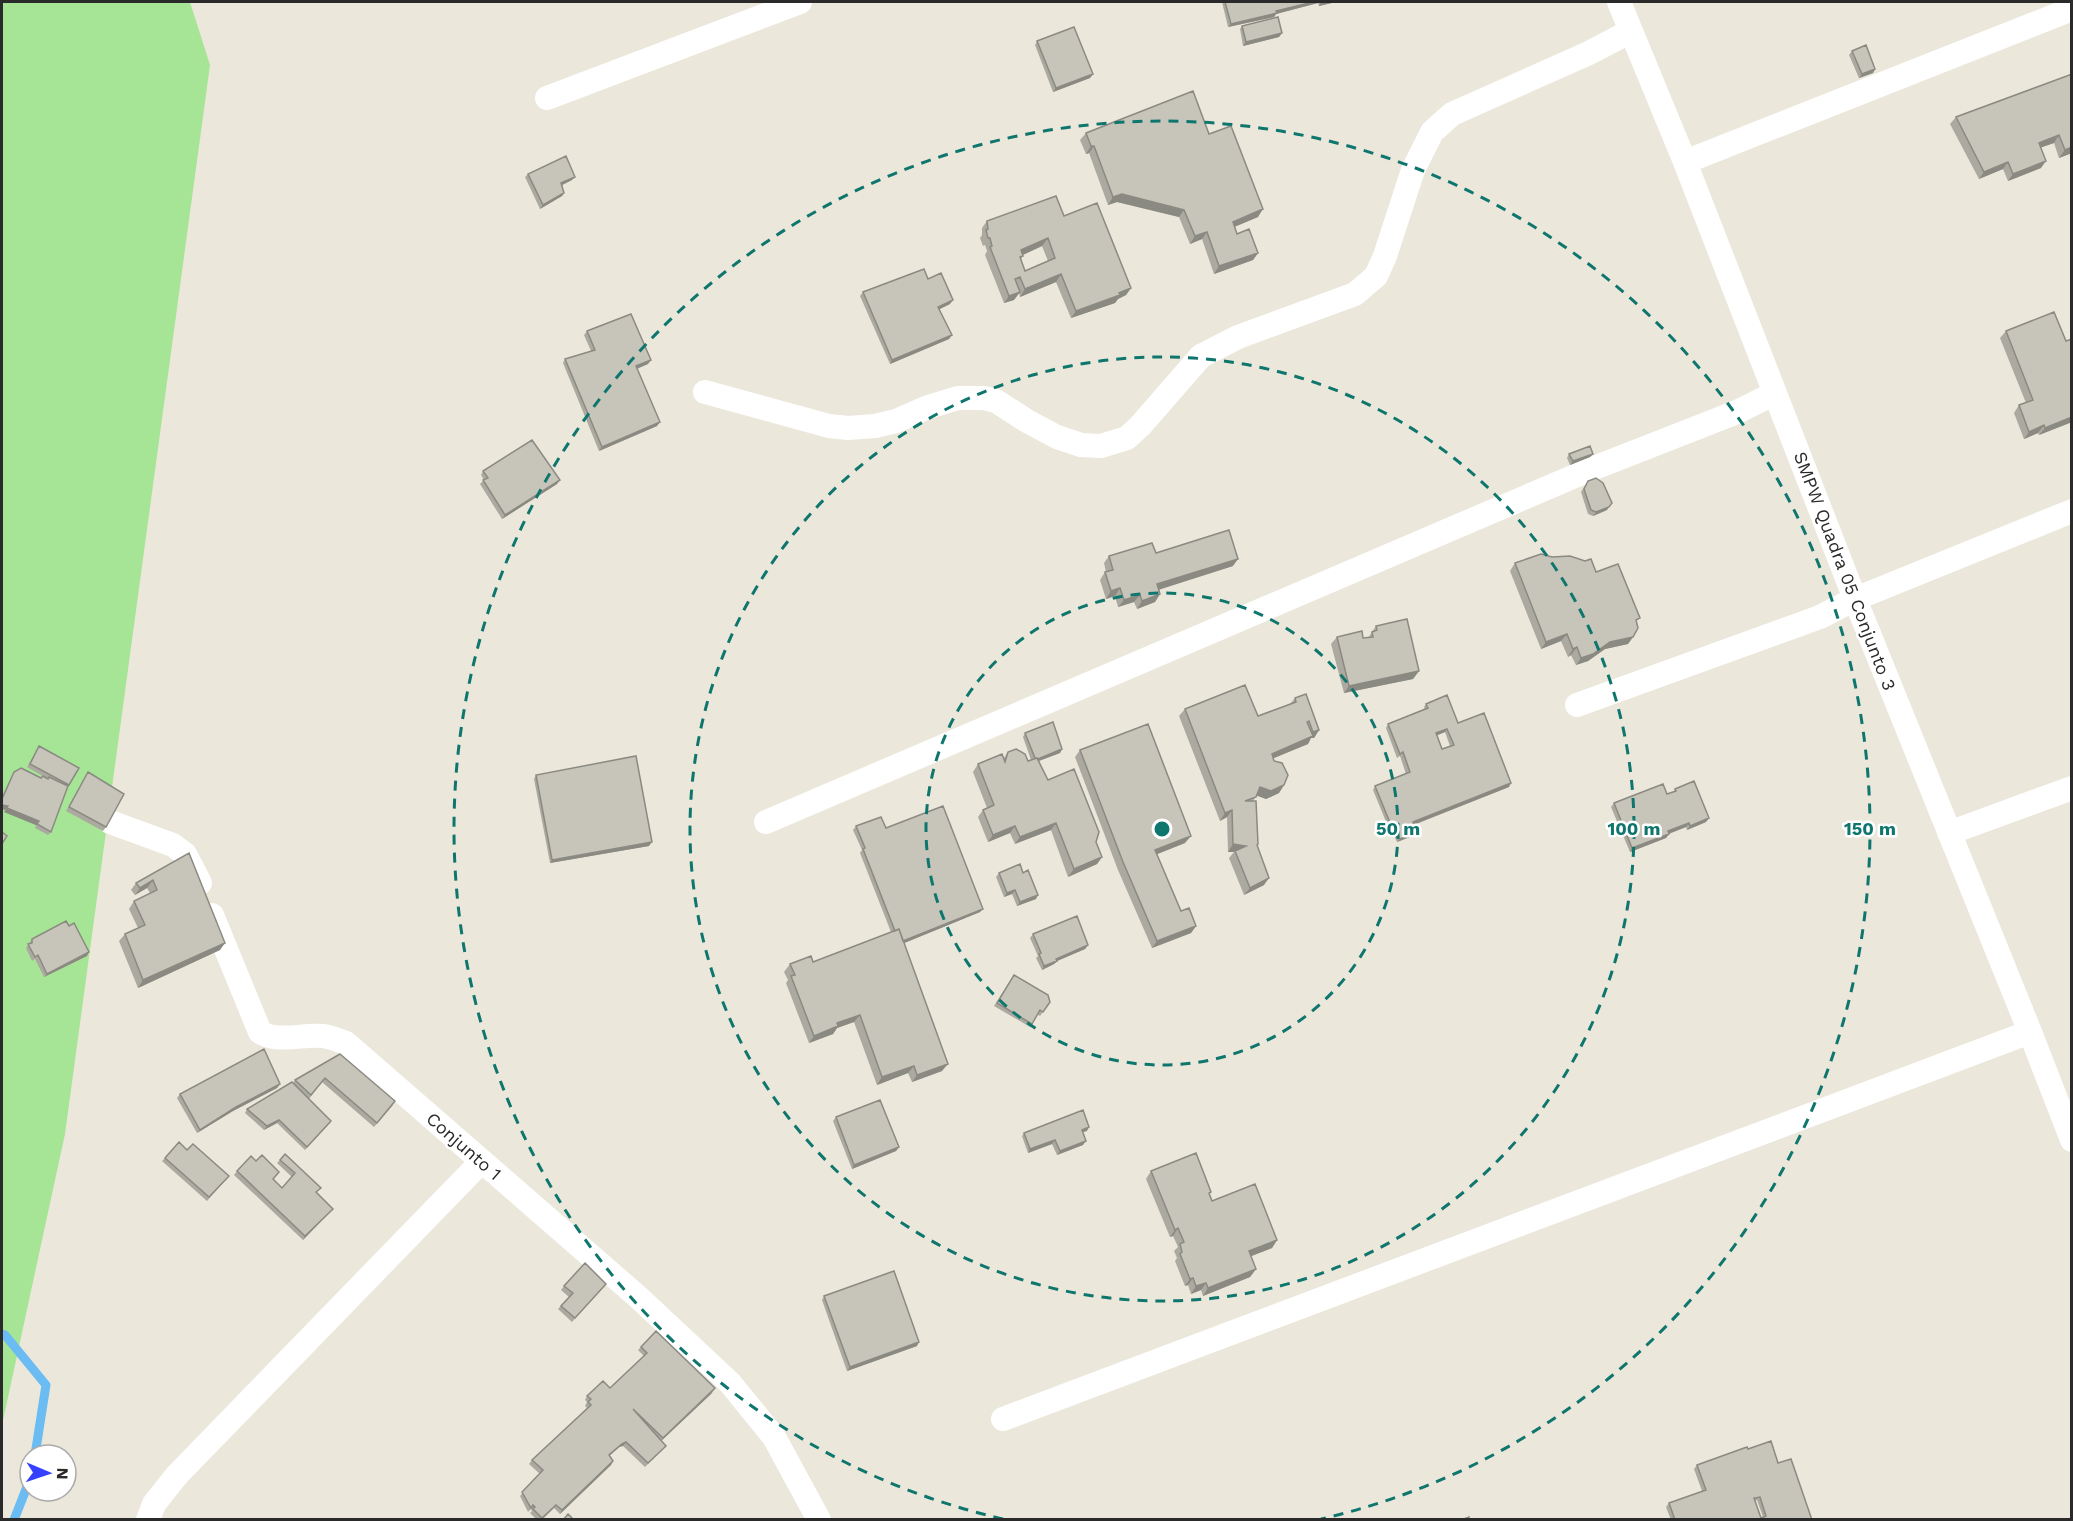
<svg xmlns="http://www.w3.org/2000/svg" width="2073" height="1521" font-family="'Work Sans',sans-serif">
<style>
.green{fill:#a6e595}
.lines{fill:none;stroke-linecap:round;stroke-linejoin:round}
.stream{stroke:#6abcf3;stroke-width:9}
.minor{stroke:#fff;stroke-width:24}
.wall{fill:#aba9a0;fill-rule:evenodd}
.shaded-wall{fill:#8b8a82}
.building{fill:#c7c5ba;stroke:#8b8a82;stroke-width:1.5;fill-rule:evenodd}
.ring{fill:none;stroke:#0f766e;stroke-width:3;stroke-dasharray:10 8}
.labels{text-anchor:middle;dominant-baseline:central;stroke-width:5;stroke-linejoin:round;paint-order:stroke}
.street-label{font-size:18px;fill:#2a2a2a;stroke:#fff}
.centre{fill:#0f766e;stroke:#fff;stroke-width:3}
.ring-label{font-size:18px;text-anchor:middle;font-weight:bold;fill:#0f766e;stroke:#fff;stroke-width:5;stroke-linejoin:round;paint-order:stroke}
</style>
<rect width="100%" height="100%" fill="#ece7db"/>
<path class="green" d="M2,2H190L210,65L65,1134L2,1425Z"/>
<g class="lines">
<path class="stream" d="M2,1334L5,1335L46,1385L35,1455
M14,1520L30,1479"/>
<path class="minor" d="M1619,2L1685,162L1855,599L2030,1032L2072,1140
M547,98L800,2
M1685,162L2072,9
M705,392L829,426L848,428L875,426L896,421L928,407L958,398H984L996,401L1027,421L1057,437L1081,445L1101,446L1127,438L1140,426L1201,356L1238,337L1355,294L1376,276L1385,256L1413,170L1432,132L1452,114L1589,53L1631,31
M1577,705L1820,617L1855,599L2072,511
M110,822L173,845L185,854L200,883
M766,822L1589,470L1737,412L1775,393
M1949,833L2072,788
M212,915L260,1032C277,1043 303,1034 323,1036C331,1037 338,1040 346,1043L638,1297L730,1383L774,1437L819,1520
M1003,1419L2030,1032
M148,1520L154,1504L177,1475L482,1161"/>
</g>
<path class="wall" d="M1222,2H1336L1319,6L1318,3L1276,14L1274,17L1228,27Z
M1242,26L1282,33L1279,37L1243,46L1240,29Z
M1037,41L1093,74L1090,78L1053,92L1035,45Z
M1852,51L1875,69L1873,73L1859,78L1849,55Z
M2072,74V153L2059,158L2054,143L2041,147V168L2008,181L2003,169L1979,179L1950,124L1956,117Z
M1086,133L1209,134L1258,217L1234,227L1237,234L1258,253L1253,260L1214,274L1202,239L1190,244L1179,217L1117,202L1108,205L1089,153L1086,154L1080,140Z
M528,174L572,180L562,185L564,193L562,196L540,209L525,177Z
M1064,216L1131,288L1126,295L1118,299L1115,303L1071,318L1056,282L1020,297L1019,293L1014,300L1004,303L985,255L987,251L985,245L983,246L980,238L982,235V228L987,221ZM1042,246L1048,261L1025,271L1021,259L1023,256V255Z
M928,279L950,304L939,309L952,335L949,339L890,364L860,296L863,292Z
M587,331L648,364L637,369L657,426L599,451L563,363L565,359L591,351L584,335Z
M2006,331L2066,341L2072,339V422L2039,435L2038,433L2024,439L2014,413L2019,405L2026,403L2000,338Z
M1569,454H1593L1590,457L1570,465L1567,458Z
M483,471L557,484L502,519L480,484L484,480L481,475Z
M1588,481L1607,510L1593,516L1588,514L1581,492Z
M1156,553L1233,566L1159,589L1160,594L1155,602L1137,609L1134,602L1118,607L1115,596L1106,599L1100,580L1105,572H1106L1104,563L1109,556Z
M1552,557L1596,572L1637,623L1633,637L1628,644L1605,649L1588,661L1576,665L1571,655L1568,657L1561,641L1541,649L1510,571L1515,563Z
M1376,626L1419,671L1413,679L1344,693L1331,644L1337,637L1363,638H1368Z
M1295,698L1319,730L1314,738H1311L1308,744L1273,758L1284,785L1279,793L1266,799L1257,795L1253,801L1258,844L1257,846L1264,885L1244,895L1229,858L1234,852H1228L1227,817L1220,821L1179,716L1185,709L1258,716L1290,704Z
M1426,704L1458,723L1509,787L1414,824L1417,832L1415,835L1397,842L1393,833L1391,834L1373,790L1375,786L1406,774L1400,756L1397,758L1386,728L1388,724L1425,710L1424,707ZM1445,732L1450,746L1442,749L1437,735Z
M1025,733L1062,749L1060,753L1039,761L1048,780L1096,842L1102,857L1097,864L1068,877L1051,830L1015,844L1010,833L988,842L978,817L983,810L987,808L973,772L978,764L1004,758L1008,752L1028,761L1031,760L1023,737Z
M39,746L79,768L67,788L51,832L48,835L35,828L36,825L4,812L5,810L2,809V797L14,772L48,779L27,767Z
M1080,750L1185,843L1157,854L1181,911L1196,926L1191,933L1152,948L1118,870L1075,757Z
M88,772L106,827L103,831L66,811Z
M536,775L649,846L550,863L534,779Z
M1675,789L1706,822L1687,830L1686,827L1669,834L1666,838L1630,852L1611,807L1614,803L1667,794L1672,793Z
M856,826L886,828L980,912L904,943L942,1071L912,1082L908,1073L877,1085L854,1022L837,1028L833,1034L809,1043L786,983L788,980L784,972L790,964L813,962L891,932L860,853L862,850L853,830Z
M189,853L220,950L138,988L119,941L125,934L138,928L129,909L134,901L150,893L147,888L135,895L131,890L136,883Z
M999,873L1036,899L1017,906L1012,894L1004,897L996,877Z
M1033,934L1088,945L1085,949L1057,961L1054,964L1042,970L1036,958L1038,956L1030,938Z
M32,939L87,956L44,977L35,959L32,961L26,948Z
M1014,975L1050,1002L1040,1016L1037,1014L1030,1027L994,1006Z
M340,1054L393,1105L374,1127L322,1082L309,1099L328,1125L305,1150L277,1123L264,1130L245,1113L247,1109L293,1083L295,1080Z
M280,1084L277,1088L233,1111L197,1133L177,1098L180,1094Z
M836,1117L899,1147L896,1151L852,1169L833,1121Z
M1087,1131L1083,1132V1145L1057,1155L1052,1144L1028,1153L1022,1136L1024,1133Z
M187,1150L229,1176L207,1201L162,1161L165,1158Z
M280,1160L318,1192L317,1193L330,1212L303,1240L234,1175L237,1171L256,1161L276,1176L273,1179L282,1188L292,1177L277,1163Z
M1151,1171L1211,1192L1209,1194L1212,1201L1277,1240L1272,1248L1251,1256L1256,1269L1250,1277L1203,1296L1201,1290L1191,1294L1188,1285L1185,1286L1175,1261L1177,1258L1174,1251L1178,1247L1173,1236L1170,1237L1146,1179Z
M606,1284L572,1322L558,1309L569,1297L561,1290L564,1286Z
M824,1296L917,1346L847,1371L822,1300Z
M641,1347L715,1388L711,1394L661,1441L666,1446L645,1467L623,1446L619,1447L609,1456L613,1461L611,1465L560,1514L554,1508L542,1520H537L530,1513L532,1511L531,1509L528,1512L520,1496L540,1474L529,1464L532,1460L587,1408L585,1406L587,1402L585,1400L587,1396L610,1388L644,1356L638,1350Z
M1748,1449L1778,1463L1812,1520H1671L1666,1507L1669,1503L1702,1491L1694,1469L1697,1465ZM1757,1500L1763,1517L1761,1518L1755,1501Z"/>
<path class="shaded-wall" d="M1313,2H1319L1318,3L1276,14L1274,17L1228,27L1231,24L1276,11Z
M1321,2H1336L1319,6Z
M1282,33L1279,37L1243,46L1246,42Z
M1875,69L1873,73L1859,78L1862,74Z
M1093,74L1090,78L1053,92L1056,88Z
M2059,135L2054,143L2034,150L2039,143Z
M1091,146H1094L1089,153L1086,154Z
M2072,147V153L2059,158L2065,150Z
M2046,161L2041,168L2008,181L2013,174Z
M2008,162L2003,169L1979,179L1984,172Z
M575,177L572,180L558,187L561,183Z
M564,193L562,196L540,209L543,205Z
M1122,194L1184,210L1179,217L1117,202L1108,205L1113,197Z
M1263,209L1258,217L1227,230L1233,222Z
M1207,232L1202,239L1190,244L1195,236Z
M1048,238L1042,246L1016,258L1021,250Z
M1258,253L1253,260L1214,274L1219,266Z
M1061,274L1056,282L1020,297L1025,289Z
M1131,288L1126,295L1118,299L1115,303L1071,318L1076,311Z
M1020,292L1014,300L1004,303L1009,296Z
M953,300L950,304L936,311L938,307Z
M952,335L949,339L890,364L892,360Z
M651,360L648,364L633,370L636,366Z
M2072,417V422L2039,435L2045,428Z
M660,422L657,426L599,451L602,447Z
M2044,425L2038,433L2024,439L2029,432Z
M1593,454L1590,457L1570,465L1573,461Z
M560,480L557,484L502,519L505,515Z
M1609,507L1607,510L1593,516L1596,512Z
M1238,559L1233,566L1152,592L1157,584Z
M1120,588L1115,596L1106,599L1111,591Z
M1160,594L1155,602L1137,609L1142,601Z
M1140,595L1134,602L1118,607L1124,600Z
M1567,634L1561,641L1541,649L1546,642Z
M1633,637L1628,644L1605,649L1588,661L1576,665L1581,658L1610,642Z
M1577,647L1571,655L1568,657L1573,649Z
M1419,671L1413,679L1344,693L1349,686Z
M1447,729L1445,732L1433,737L1436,733Z
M1319,730L1314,738H1311L1308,744L1267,761L1272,754L1309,738L1313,732Z
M1062,749L1060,753L1033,763L1035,760Z
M1511,783L1509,787L1411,826L1413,822Z
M1284,785L1279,793L1266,799L1255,795L1260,787Z
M2,805L8,806L5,810L2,809Z
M7,808L39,821L36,825L4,812Z
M1232,810L1227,817L1220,821L1225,813Z
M1709,818L1706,822L1687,830L1690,826Z
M1056,823L1051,830L1015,844L1020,837Z
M1689,823L1686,827L1665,835L1668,831Z
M1015,826L1010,833L988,842L993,835Z
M1417,832L1415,835L1397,842L1400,839Z
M1669,834L1666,838L1630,852L1632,848Z
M1191,836L1185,843L1150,857L1155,850Z
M652,842L649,846L550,863L552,860Z
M1233,844L1246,846L1235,851L1234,852H1228Z
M1102,857L1097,864L1068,877L1074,869Z
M1269,878L1264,885L1244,895L1250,888Z
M153,880L147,888L135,895L140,888Z
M1015,890L1012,894L1004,897L1007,893Z
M1038,895L1036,899L1017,906L1020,902Z
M983,909L980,912L897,946L899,942Z
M1196,926L1191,933L1152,948L1157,941Z
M225,943L220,950L138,988L143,980Z
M1088,945L1085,949L1057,961L1054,964L1042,970L1044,966L1056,959Z
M89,952L87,956L44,977L47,974Z
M860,1015L854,1022L837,1028L833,1034L809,1043L814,1036L837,1023Z
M948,1064L942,1071L912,1082L917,1075Z
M914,1066L908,1073L877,1085L882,1077Z
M280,1084L277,1088L233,1111L197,1133L200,1130L236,1107Z
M279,1120L277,1123L264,1130L267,1126Z
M1089,1127L1087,1131L1079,1133L1082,1130Z
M1055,1140L1052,1144L1028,1153L1030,1149Z
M1086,1141L1083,1145L1057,1155L1060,1151Z
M899,1147L896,1151L852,1169L854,1165Z
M333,1209L330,1212L303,1240L305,1236Z
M1178,1228L1173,1236L1170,1237L1175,1230Z
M1277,1240L1272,1248L1244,1259L1249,1251Z
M1256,1269L1250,1277L1203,1296L1208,1288Z
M1193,1278L1188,1285L1185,1286L1190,1279Z
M1206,1283L1201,1290L1191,1294L1196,1286Z
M919,1342L917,1346L847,1371L850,1367Z
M714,1390L711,1394L660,1442L663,1438Z
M626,1442L623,1446L619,1447L606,1459L609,1455L622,1444Z
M613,1461L611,1465L560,1514L562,1510Z"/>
<path class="building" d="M1225,2H1313L1276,11L1277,13L1231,24Z
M1278,17L1282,33L1246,42L1242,26Z
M1074,27L1093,74L1056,88L1037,41Z
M1866,45L1875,69L1862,74L1852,51Z
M2072,74V147L2065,150L2059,135L2039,143L2046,161L2013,174L2008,162L1984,172L1956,117Z
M1193,91L1209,134L1231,126L1263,209L1233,222L1237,234L1249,229L1258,253L1219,266L1207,232L1195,236L1184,210L1122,194L1113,197L1094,146H1091L1086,133Z
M566,156L575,177L561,183L564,193L543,205L528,174Z
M1056,196L1064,216L1097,203L1131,288L1119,293L1120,295L1076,311L1061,274L1025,289L1020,277L1015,279L1020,292L1009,296L990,247L992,246L990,238H988L986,230L988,229L987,221ZM1048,238L1055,258L1025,271L1020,257L1023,256L1021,250Z
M924,269L928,279L941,273L953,300L938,307L952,335L892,360L863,292Z
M2054,312L2066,341L2072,339V417L2045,428L2044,425L2029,432L2019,405L2033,400L2006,331Z
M631,314L651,360L636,366L660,422L602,447L565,359L595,350L587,331Z
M532,440L560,480L505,515L483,480L488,478L483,471Z
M1590,446L1593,454L1573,461L1569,454Z
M1596,478L1603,483L1612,503L1609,507L1596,512L1591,510L1584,489L1588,481Z
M1229,530L1238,559L1157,584L1160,594L1142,601L1140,595L1124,600L1120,588L1111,591L1105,572L1113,570L1109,556L1152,543L1156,553Z
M1541,554L1552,557L1570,556L1585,561L1591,559L1596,572L1618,564L1640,618L1636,620L1638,628L1633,637L1610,642L1593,654L1581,658L1577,647L1573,649L1567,634L1546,642L1515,563Z
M1407,619L1419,671L1349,686L1337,637L1362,631L1363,638L1373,637L1372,632L1377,630L1376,626Z
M1245,685L1258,716L1296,702L1295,698L1306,694L1319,730L1313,732L1309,721L1307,722L1313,736L1272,754L1274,761L1282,763L1288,775L1284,785L1271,791L1260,787L1256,797L1245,801H1256L1258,844L1257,845L1269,878L1250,888L1235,851L1246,846L1233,844L1232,810L1225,813L1185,709Z
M1447,695L1458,723L1484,713L1511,783L1413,822L1417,832L1400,839L1396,829L1393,830L1375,786L1410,772L1403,752L1400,754L1388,724L1428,708L1426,704ZM1447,729L1454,745L1442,749L1436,733Z
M1053,722L1062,749L1038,759L1037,758H1035L1025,733Z
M1148,724L1191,836L1155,850L1181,911L1189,908L1196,926L1157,941L1123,862L1080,750Z
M39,746L79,768L69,785L30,764Z
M1016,749L1025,754L1028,761L1037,758L1048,780L1074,769L1099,832L1096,842L1102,857L1074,869L1056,823L1020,837L1015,826L993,835L983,810L994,805L978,764L1002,754L1005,762L1008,752Z
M636,756L652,842L552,860L536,775Z
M21,768L41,778L43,776L48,779L49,777L68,786L51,832L37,824L39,821L7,808L8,806L2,805V799L14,772Z
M88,772L124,794L106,827L69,807Z
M1694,781L1709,818L1690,826L1689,823L1668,831L1669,834L1632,848L1614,803L1663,784L1667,794L1676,791L1675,789Z
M943,806L983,909L903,941L899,929L895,931L863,849L865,848L856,826L881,817L886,828Z
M2,832L7,836L2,844Z
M189,853L225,943L143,980L125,934L145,925L134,901L157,890L153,880L140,888L136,883Z
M1020,864L1023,873L1028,870L1038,895L1020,902L1015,890L1007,893L999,873Z
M1077,916L1088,945L1056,959L1057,961L1044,966L1039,954L1041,953L1033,934Z
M66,921L69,926L74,923L89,952L47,974L38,955L35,957L28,944L32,943V939Z
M899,929L948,1064L917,1075L914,1066L882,1077L860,1015L837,1023L838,1026L814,1036L791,976L795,975L790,964L811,956L813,962Z
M1014,975L1048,995L1050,1002L1043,1012L1040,1010L1032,1024L997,1003Z
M264,1049L280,1084L236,1107L200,1130L180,1094Z
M340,1054L395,1101L377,1123L325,1078L311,1095L295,1080Z
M292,1082L331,1121L307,1147L279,1120L267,1126L247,1109Z
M880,1100L899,1147L854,1165L836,1117Z
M1083,1110L1089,1127L1082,1130L1086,1141L1060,1151L1055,1140L1030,1149L1024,1133Z
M179,1142L187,1150L193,1144L229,1176L209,1197L165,1158Z
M1196,1153L1211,1192L1209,1193L1212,1201L1255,1184L1277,1240L1249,1251L1256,1269L1208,1288L1206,1283L1196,1286L1193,1278L1190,1279L1180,1254L1182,1252L1180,1244L1184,1242L1178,1228L1175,1230L1151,1171Z
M285,1154L321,1188L316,1192L333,1209L305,1236L237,1171L251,1156L256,1161L262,1155L279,1172L273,1179L282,1188L295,1173L280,1160Z
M585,1263L606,1284L575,1318L561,1306L573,1293L564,1286Z
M894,1271L919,1342L850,1367L824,1296Z
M656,1331L715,1388L663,1438L633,1409L666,1446L648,1463L626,1442L622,1444L609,1455L613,1461L562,1510L556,1505L542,1518L533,1509L535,1507L533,1505L531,1508L522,1492L543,1470L532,1460L591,1405L588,1402L591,1399L587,1396L603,1381L610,1388L647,1353L641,1347Z
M1771,1441L1778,1463L1791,1459L1812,1520H1675L1669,1503L1706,1490L1697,1465L1747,1447L1748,1449ZM1760,1497L1766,1516L1761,1518L1754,1498Z
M568,1514L574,1520H563Z
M1469,1517V1520H1461Z"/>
<g class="ring">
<circle cx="1162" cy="829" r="236"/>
<circle cx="1162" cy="829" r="472"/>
<path d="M1003 1519A708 708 0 1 1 1321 1519"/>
</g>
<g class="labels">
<g class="street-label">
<text transform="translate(1845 571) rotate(69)">SMPW Quadra 05 Conjunto 3</text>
<text transform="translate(464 1146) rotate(41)">Conjunto 1</text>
</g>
</g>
<circle cx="1162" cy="829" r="9" class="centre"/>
<g class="ring-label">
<text x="1398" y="835">50 m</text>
<text x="1634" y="835">100 m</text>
<text x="1870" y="835">150 m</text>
</g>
<rect width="2073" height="1521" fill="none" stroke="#2a2a2a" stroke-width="6"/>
<g transform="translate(48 1473) rotate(92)"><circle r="28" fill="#ffffff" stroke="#aaaaaa" stroke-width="1.5"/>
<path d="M0-4.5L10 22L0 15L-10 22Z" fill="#3541ff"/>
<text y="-9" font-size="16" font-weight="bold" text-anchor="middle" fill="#2a2a2a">N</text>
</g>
</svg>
